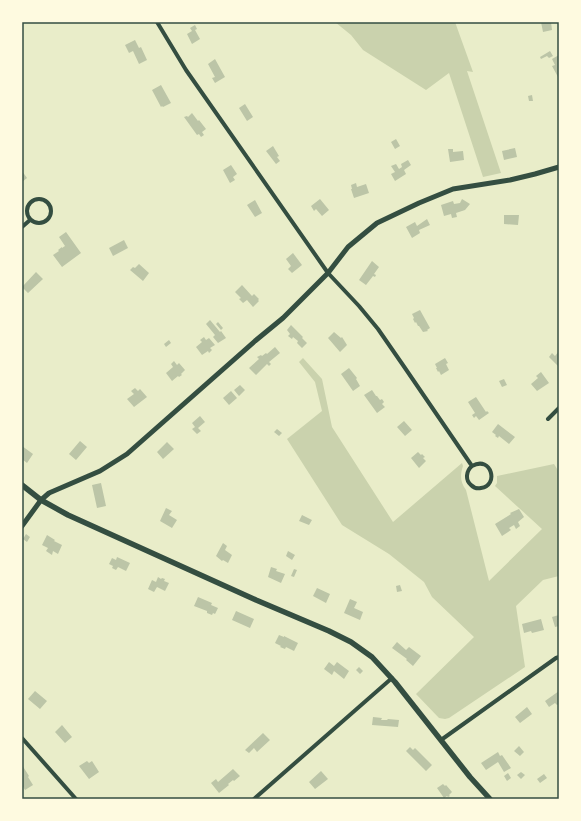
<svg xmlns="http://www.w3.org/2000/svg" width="581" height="821" font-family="'Alegreya Sans',sans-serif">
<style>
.green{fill:#cad2ad}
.building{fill:#bcc5a7}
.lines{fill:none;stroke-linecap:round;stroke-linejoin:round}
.minor{stroke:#344e41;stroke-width:4}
.tertiary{stroke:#344e41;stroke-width:5}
.secondary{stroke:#344e41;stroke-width:5.5}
.neatline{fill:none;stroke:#344e41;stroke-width:1.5}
</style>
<rect width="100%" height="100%" fill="#e9edc9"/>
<path class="green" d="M335,22H455L473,72L467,71L501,173L483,177L449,73L426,90L363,50L351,35Z
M303,358L322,379L332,427L393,522L462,463L463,466C460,475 460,482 466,490L489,581L542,529L495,486L497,483V476L554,464L559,472V576L543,580L516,606L525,667L449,718L445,719L439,718L416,694L474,637L432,597L424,582L389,554L342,525L287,439L322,411L315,382L299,362Z"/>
<path class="building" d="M541,22H551L552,30L543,32Z
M195,25L197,29L195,30L200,39L192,44L187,34L192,31L190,28Z
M135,40L139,48L141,47L147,60L139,64L133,51L129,53L125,45Z
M550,51L553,56L549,58L547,56L541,59L540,57Z
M559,55V76L558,77L552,66L555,65L552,59Z
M215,59L225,77L215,83L212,78L215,77L208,64Z
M161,85L171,103L163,107L162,106L161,107L152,90Z
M532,95L533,101H529L528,96Z
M245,104L253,117L247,121L239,108Z
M192,113L198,121L199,120L206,129L202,132L204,135L201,137L199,134L197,135L184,117L187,116L188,117Z
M396,139L400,146L395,149L391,142Z
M273,146L279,156L277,157L280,161L276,164L266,151Z
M515,148L517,157L504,160L502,151Z
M448,149H453V152L463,151L464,160L450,162Z
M408,160L411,165L404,170L406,174L395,181L391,174L395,172L391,166L396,164L399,169L402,167L401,164Z
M231,165L237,174L233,177L235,180L230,183L223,170Z
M22,171L27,178L22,182Z
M356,183L357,187L366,184L369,193L354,198L351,189H352L351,185Z
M320,199L329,210L322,216L316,209L314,211L311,206Z
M462,199L470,204L465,210L456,213L457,217L452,218L451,214L444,216L441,205L453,201L454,204L460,203Z
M255,200L262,213L255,217L247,205Z
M504,215H519L518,225L504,224Z
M427,219L430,225L419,230L420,233L412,238L406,227L415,222L417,226Z
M66,232L81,253L62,267L53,255L59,251L58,250L62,247V248L65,246L59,237Z
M124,240L128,248L113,256L109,248Z
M293,253L302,265L292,273L288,269L291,266L286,259Z
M372,261L379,267L374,274L376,275L375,277L373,276L366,285L359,280Z
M139,264L149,273L143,281L130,270L133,267L135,268Z
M36,272L43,279L28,293L22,287Z
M242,285L252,296L254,294L259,299L258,300L259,301L253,307L247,300L243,303L239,299L241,298L235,292Z
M420,310L430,328L427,330L428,331L423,332L419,326H418L416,322L415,323L413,319L414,318L412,314Z
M210,320L220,332L221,331L226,338L218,343L213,337L215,335L206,324Z
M218,322L223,328L221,330L216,324Z
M291,325L303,337L302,338L307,343L302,348L297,343L298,341L293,337L292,339L288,336L290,334L287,330Z
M334,332L341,338L342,337L347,345L340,352L328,338Z
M204,337L206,340L209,338L215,345L210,348L212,350L209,353L208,351L202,355L196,347L202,342L200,340Z
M169,340L171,343L166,347L164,344Z
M275,347L280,353L269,362L271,364L269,366L267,364L256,375L249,368L259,359L257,357L261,355L262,356L266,353L267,354Z
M559,351V365L558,366L549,357L552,353L555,356Z
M445,358L448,363L446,364L449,370L441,375L439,371L438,372L436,368H437L435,364Z
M174,361L177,365L179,363L185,370L181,374L182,375L179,377L178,376L172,381L166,373L173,367L171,364Z
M349,368L357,378L356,379L360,386L353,391L341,374Z
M541,372L549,383L537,391L531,384L538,378L536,376Z
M504,379L507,385L502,387L499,381Z
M240,385L245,390L239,396L234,390Z
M135,388L138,391L140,389L147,397L134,407L127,399L134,394L131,391Z
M372,390L376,396H377L380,400L382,399L384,402L382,404L385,407L377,413L364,395Z
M231,391L237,398L229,405L223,398Z
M476,397L486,412L487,411L489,413L479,420L476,416L474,418L472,415L475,413L468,402Z
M200,416L205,422L198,428L201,431L197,434L192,429L195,427L192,423Z
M404,421L412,430L405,436L397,427Z
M498,424L515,437L509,444L499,436L498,438L495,436L496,435L492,432Z
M277,429L282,433L279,436L274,432Z
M80,441L87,447L76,460L69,454Z
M167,442L174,449L163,459L157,452Z
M22,446L33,454L27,463L22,459Z
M418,452L421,455L422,454L425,457L423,458L426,461L419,468L411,458Z
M101,483L106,506L97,508L92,485Z
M166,508L172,511L169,515L177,520L172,528L160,521Z
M519,509L524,517L518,522L520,526L516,529L514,525L509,528L511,530L502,536L495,524L511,514L510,513Z
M302,515L312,520L309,525L299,521Z
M26,534L30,537L27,542L23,539Z
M47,535L55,540L54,541L62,545L58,554L53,551L52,555L46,551L48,548L42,545Z
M223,543L227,546L225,550L232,555L228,563L223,560L222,561L216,556Z
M288,551L295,555L292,560L286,556Z
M117,557L130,563L126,571L118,567L116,570L112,568L113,566L109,564L112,558L116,560Z
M271,567L277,569L276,571L285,574L281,583L268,577Z
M294,569L297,570L294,577L291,576Z
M158,577L161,579L162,578L165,579L164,581L169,583L165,591L157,587L154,592L148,589L152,580L156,582Z
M400,585L402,591L397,592L396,586Z
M317,588L330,594L326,603L313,596Z
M198,597L212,603L211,605L218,608L215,614L213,613L212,615L207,613V611L194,606Z
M350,599L357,602L354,608L363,612L360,620L344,613Z
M236,611L254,619L250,628L232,620Z
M559,615V626L555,627L552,617Z
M541,619L544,630L532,633L531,631L524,633L522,624Z
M279,635L284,637V636L298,643L294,651L286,647L285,649L280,647L281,646L275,643Z
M397,642L406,650L409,647L421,656L413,666L406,660L407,659L392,648Z
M329,662L334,666L337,662L349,671L344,679L334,671L332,675L324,669Z
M359,667L363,671L360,674L356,670Z
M35,691L47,701L40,709L28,699Z
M559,691V704L557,705L555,703L549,707L545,701Z
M527,707L532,714L520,723L515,717Z
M373,717L382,718L381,720H387L388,719L399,720L398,727L372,725Z
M62,725L72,737L65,743L55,732Z
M263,733L270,740L257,752L254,748L249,753L245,750Z
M519,746L524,752L520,756L514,751Z
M410,747L413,750L415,748L432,765L426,771L406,751Z
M498,752L500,756L502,755L511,768L504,772L498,762L486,770L481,763Z
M87,761L89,763L92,761L99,772L89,779L79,766Z
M22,765L29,776L28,777L33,785L25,790L22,785Z
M233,769L240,776L234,781L233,780L228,784L229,785L219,793L211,783L216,779L218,782Z
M321,771L328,779L315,789L309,782Z
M521,772L525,775L521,779L517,775Z
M508,773L511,778L507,781L504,776Z
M544,774L547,778L540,783L537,779Z
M443,784L445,786L446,785L452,792L449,795L450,796L448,797L447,796L444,798L437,788Z"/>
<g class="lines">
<path class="minor" d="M157,22L186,70L328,273L359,306L378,329L405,368L472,466C466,471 465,480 471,485C474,488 477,489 481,488C499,486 492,455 472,466
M27 211a12 12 0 1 1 24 0a12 12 0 1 1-24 0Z
M22,227L30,220
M548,419L559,408
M22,738L76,799
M441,740L556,658L559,657
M254,799L392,678"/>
<path class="tertiary" d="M22,526L41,500L49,493L100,471L127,454L255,341L283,318L328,273L348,247L377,223L419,203L453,189L510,180L535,174L559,167"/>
<path class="secondary" d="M22,485L41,500L68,515L256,600L329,631L351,642L372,657L395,682L470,777L490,799"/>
</g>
<rect width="581" height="821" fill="none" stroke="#fefae0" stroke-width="46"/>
<rect x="23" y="23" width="535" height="775" class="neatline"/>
</svg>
